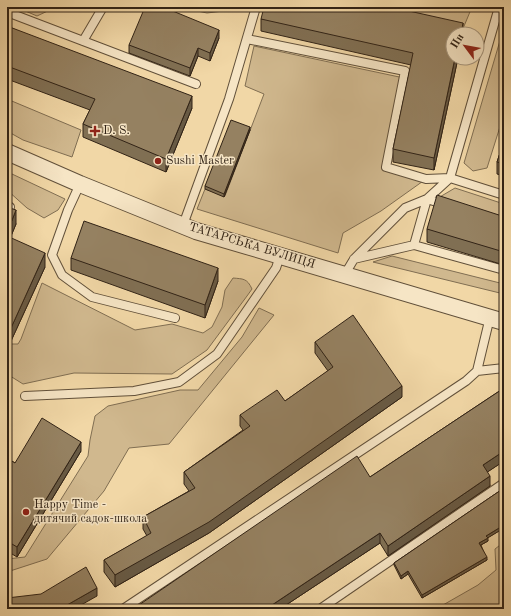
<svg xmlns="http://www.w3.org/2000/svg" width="511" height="616" font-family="'Old Standard TT',serif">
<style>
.green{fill:#d0b88e;stroke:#806e52}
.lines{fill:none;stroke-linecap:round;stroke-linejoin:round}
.lane-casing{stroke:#61503a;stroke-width:10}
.street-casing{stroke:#61503a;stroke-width:18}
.lane{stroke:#f6e5c5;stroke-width:8}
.street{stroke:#f6e5c5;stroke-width:16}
.wall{fill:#806f53;stroke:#312316}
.shaded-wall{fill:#685a44;stroke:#312316}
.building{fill:#958161;stroke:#312316}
.poi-dot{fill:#8f2418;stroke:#f6e5c5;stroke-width:1.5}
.labels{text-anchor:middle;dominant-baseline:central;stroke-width:3;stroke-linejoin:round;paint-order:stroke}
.poi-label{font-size:12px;fill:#312316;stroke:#f6e5c5;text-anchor:start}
.street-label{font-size:12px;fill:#312316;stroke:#f6e5c5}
</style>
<rect width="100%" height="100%" fill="#f1d7a6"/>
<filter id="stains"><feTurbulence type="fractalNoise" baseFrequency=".005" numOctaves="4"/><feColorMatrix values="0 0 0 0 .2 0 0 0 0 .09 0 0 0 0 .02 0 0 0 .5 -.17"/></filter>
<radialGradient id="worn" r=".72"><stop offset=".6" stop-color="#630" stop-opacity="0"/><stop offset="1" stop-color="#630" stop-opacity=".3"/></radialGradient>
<path class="green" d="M16,7H54V8L37,16Z
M178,7H225L223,11L207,13Z
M356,7H472L462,31Z
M504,27V114L487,168L473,171L464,163Z
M254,46L404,78L386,167L426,179L381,211L343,233L338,253L197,209L205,189L225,196L264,94L245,86Z
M7,99L81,130L72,157L23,140L7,131Z
M12,174L65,199L58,210L44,218L27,208L7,190V179Z
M455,188L504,204V218L438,198Z
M392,256L504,284V294L373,262Z
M233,278C243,279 247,278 252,289L247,296L207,350L172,374L74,373L23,384L7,374V344H18L21,339L42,283L135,330L172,324L203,333L212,327L222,307L225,290Z
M259,308L274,315L169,444L129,448L104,491L47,559L7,572V559L25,557L88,456L90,440L95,416L108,406L180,390H198L242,337Z
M504,542V609H436L478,585L496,570L495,549Z"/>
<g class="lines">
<g class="lane-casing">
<path id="lane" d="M7,12L196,84
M247,39L405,71L386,167L426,179L450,178L504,195
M83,41L103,7
M80,184L68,210L52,255L62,275L92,297L175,318
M7,205L10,207
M183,225L229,99L256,7
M414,245L427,199L446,205
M354,259L414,245L504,270
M345,274L354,259L405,208L427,199L450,178L499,7
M477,371L504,368
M25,396L134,391L179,382L217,354L276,268L280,256
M123,609L466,381L477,371L490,317
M320,609L504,483"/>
</g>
<g class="street-casing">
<path id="street" d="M7,152L80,184L196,231L504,322"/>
</g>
<use href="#lane" class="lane"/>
<use href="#street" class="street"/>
</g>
<path class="wall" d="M261,19L463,34L453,58H458L434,170L393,162V149L411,65L261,31Z
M7,26L192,108L166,172L83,137V124L90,110L7,79Z
M219,38L210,61L198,56L190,76L129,53V45Z
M250,130L224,197L205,189V186Z
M504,141V176L497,174V162Z
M7,207L16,224L10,238L45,267L11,341L7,339Z
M504,216V265L427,242V229Z
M71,258L218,281L205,318L71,270Z
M315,342L402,397L209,533L115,587L104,572V560L147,536L143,529V517L189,491L184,484V472L243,430L240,426V415L285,401L328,371L315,353Z
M504,388V461L487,472L490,486L388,556L380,543L280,609H136V607L370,477Z
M81,451L17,557L7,551V458L15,463Z
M504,488V528L487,538L488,541L481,545L487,560L422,598L408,574L401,579L394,565V563Z"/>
<path class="shaded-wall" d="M463,23V34H461Z
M219,30V38L210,61V53Z
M198,48V56L190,76V68Z
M455,58H458L434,170V158Z
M192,96V108L166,172V159Z
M250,127V130L224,197V194Z
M16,210V224L7,246V233Z
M45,253V267L11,341V328Z
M218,268V281L205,318V305Z
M402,386V397L209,533L115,587V575Z
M81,442V451L17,557V547Z
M504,451V461L483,475V465Z
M490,476V486L388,556V546Z
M504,525V528L486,539V536Z
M380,533V543L280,609H266Z
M488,538V541L479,546V543Z
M487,557V560L422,598V595Z
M408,571V574L401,579V576Z
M97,588V596L74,609H60Z"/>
<path class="building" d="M145,7H163L219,30L210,53L198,48L190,68L129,45Z
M264,7H391L463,23L461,34H453V58H455L434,158L393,149L413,53L261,19Z
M7,26L192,96L166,159L83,124L95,99L7,66Z
M231,120L250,127L224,194L205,186Z
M504,141V164L497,162Z
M437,195L502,216H504V252L427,229Z
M7,207L16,210L7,233Z
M84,221L218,268L205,305L71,258Z
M7,236L45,253L11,328L7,326Z
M353,315L402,386L209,522L115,575L104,560L151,533L143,517L195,488L184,472L250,426L240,415L277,390L285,401L333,367L315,342Z
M504,388V451L483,465L490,476L388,546L380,533L266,609H137L136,607L357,456L370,477Z
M42,418L81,442L17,547L7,541V458L15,463Z
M504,488V525L486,536L488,538L479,543L487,557L422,595L408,571L401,576L394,563Z
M86,567L97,588L60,609H7V598L41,594Z"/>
<g class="poi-dot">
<path d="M93 125h4v4h4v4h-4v4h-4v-4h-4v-4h4z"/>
<circle cx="158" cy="161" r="4"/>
<circle cx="26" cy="512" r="4"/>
</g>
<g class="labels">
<g class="poi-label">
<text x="103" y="131">D. S.</text>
<text x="166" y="161">Sushi Master</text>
<text x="34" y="505">Happy Time -<tspan x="34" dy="14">дитячий садок-школа</tspan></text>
</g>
<g class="street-label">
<text transform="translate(252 246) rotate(17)">ТАТАРСЬКА ВУЛИЦЯ</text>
</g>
</g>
<rect width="511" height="616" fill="none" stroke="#f1d7a6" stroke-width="24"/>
<rect x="8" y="8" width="495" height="600" fill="none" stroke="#312316" stroke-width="2"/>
<rect x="12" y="12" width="487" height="592" fill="none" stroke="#312316"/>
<g transform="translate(465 46) rotate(302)"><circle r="19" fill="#f6e5c5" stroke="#a7977f"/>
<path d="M0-3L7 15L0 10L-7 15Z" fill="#8f2418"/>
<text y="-6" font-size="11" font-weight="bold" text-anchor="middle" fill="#312316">Пн</text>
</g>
<rect width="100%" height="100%" filter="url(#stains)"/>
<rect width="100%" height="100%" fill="url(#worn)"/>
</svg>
